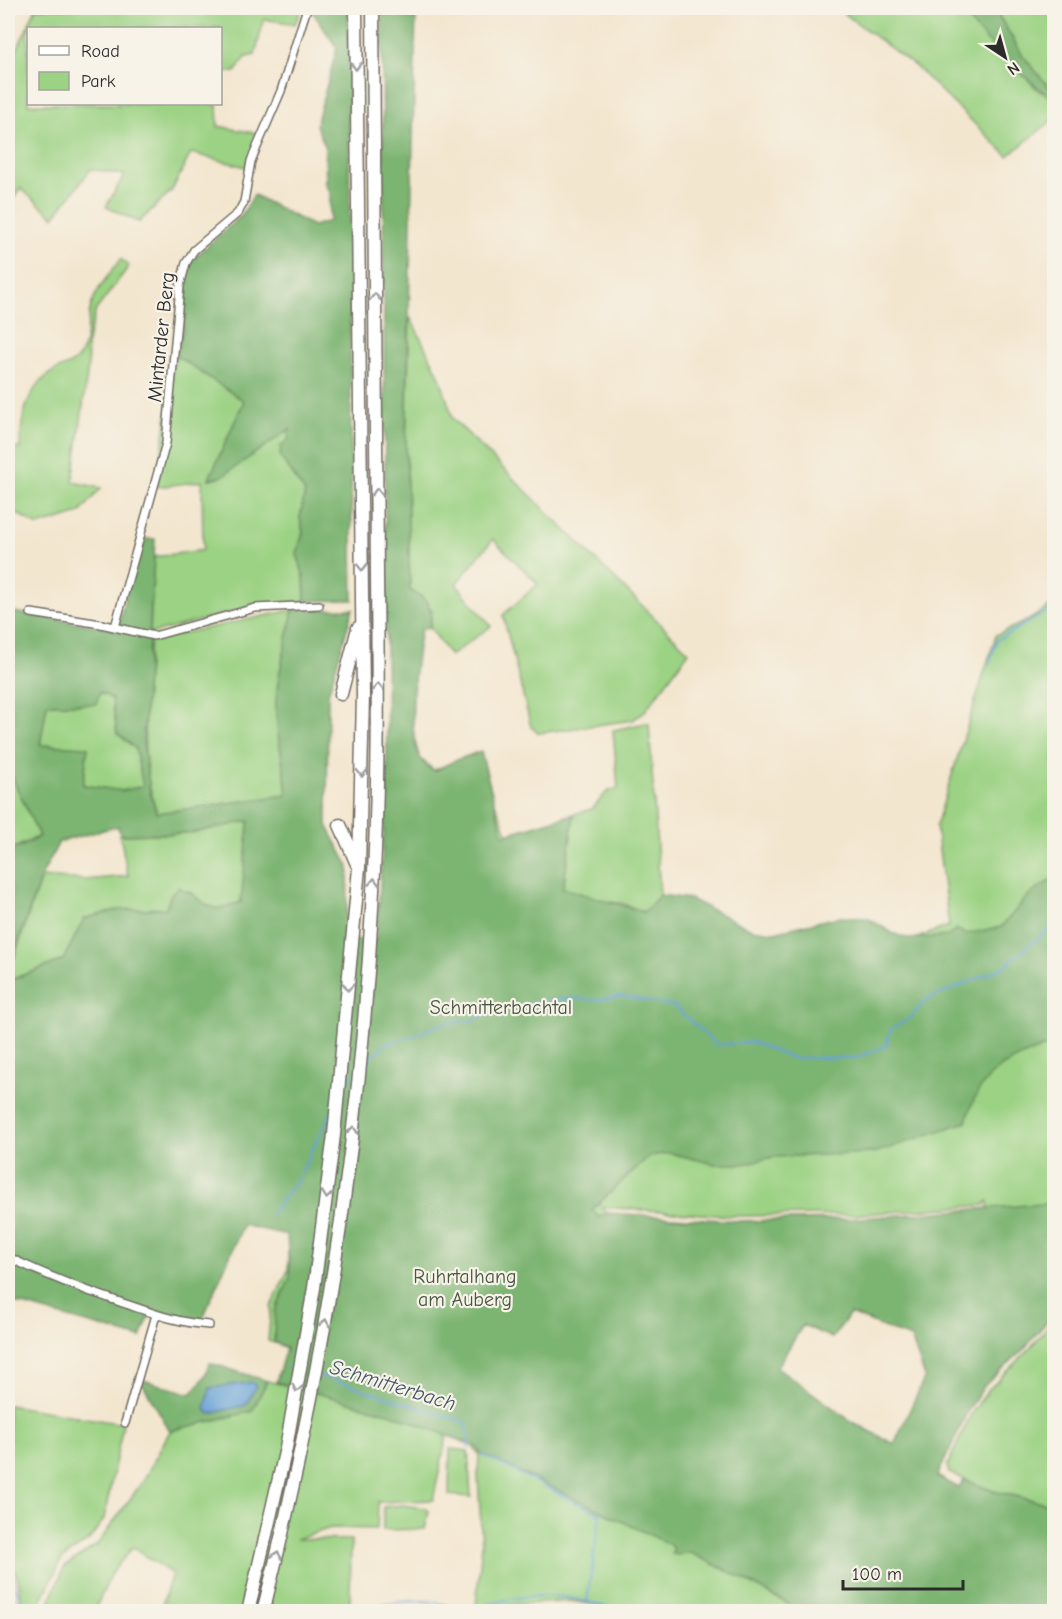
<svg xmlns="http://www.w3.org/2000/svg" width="1062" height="1619" font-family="'Comic Neue',sans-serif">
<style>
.green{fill:#9bd283;stroke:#637e57;stroke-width:1.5}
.forest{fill:#7cb471;stroke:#54704e;stroke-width:1.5;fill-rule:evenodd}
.water{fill:#68a2d7;stroke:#4a6681;stroke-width:1.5}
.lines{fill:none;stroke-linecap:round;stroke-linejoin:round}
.stream{stroke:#68a2d7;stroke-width:2}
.street-casing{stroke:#716c64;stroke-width:10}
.highway-casing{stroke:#716c64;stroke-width:15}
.street{stroke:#fff;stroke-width:7}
.highway{stroke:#fff;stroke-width:12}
.oneway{stroke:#a0a0a0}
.labels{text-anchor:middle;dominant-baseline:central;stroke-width:4.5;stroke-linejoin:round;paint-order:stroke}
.street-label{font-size:20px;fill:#2b2b2b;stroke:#f7f3e8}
.park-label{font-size:20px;fill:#475541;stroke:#f7f3e8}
.water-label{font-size:21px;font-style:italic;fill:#405567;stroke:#f7f3e8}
</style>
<rect width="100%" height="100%" fill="#f7f3e8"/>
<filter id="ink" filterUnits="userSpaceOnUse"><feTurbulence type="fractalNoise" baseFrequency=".0167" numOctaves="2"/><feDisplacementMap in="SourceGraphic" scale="12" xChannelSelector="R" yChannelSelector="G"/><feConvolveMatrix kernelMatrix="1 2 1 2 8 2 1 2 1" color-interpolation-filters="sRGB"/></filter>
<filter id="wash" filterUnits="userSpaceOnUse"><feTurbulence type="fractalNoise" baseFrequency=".008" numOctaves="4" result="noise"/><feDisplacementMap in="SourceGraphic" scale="24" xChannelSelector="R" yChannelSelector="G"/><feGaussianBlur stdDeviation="1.35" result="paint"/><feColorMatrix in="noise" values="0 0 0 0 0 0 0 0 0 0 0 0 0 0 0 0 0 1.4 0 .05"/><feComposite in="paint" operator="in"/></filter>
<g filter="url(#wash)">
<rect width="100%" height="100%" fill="#f3e6cf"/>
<path class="green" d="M36,8H302L295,24L264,19L255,55L246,57L235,72H224L221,76L220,28H28V104H217L218,126L260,134L246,167L191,153L172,190L139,222L106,207L124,175L91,169L54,217L20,188L8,208V69Z
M837,8H960L1040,92H1053L1023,56L994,8H1054V119L1008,156L916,67Z
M121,259L129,266L96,310L87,343L88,366L73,482L101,488L80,513L38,526L8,508V449L20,448C21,420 25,392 49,374C62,365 75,367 82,351C88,339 87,323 90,310C94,291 109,275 121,259Z
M410,317L439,375L453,419L689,652L645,711L633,720L539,733L531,727L503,615L538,584L493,539L456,584L491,626L450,656L430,627L432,609L410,591L406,445Z
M175,355L244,401L209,479L221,477L290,428C287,452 289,474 305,492L300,518L303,532L297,554L304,577L305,601L254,606L150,634L154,557L203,550L202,481L157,487Z
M1054,604V1313L1004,1368L921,1341L993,1252L988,1201L984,1205L849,1215L730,1216L601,1207L775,1376L913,1463L963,1490L1054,1611L689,1552L734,1574L801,1611H634L570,1601L476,1607L482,1544L478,1474L479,1454L470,1443L402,1417L447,1435L433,1500L378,1502L377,1529L331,1528L296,1539L351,1540L350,1602L346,1610L372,1611H160L172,1574L133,1547L113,1571L94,1611L45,1612L65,1566L97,1545L143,1481L170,1431L252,1411L267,1381L289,1386L287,1347L268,1341L271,1307L288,1270V1234L242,1225L250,1198L373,1012L411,751L434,770L475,753L530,890L564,883L574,814L592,809L607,792L618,788L613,730L646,723L649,724L660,895L644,912L621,903L582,900L771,939L896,946L949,926L936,826L996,635L1029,620Z
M293,610C288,641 276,676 276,707C276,738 285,765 287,795L157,813C137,757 146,698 150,640Z
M100,691L112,699L117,733L135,748L144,786L122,791L83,785L88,747L40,745L47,704H96Z
M8,768L39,836L8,851Z
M250,820L241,902C216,913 208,909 189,891L171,894L166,908L117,910L85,919L63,960L13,979L8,977L41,877L85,880L128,876L120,835L192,833Z
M1054,1319V1505L993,1491L949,1473L947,1466L971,1414L989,1389L1026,1353Z
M8,1405L123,1424L104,1519L89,1540L62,1559L36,1611H23L19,1582L8,1553Z
M450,1449L468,1451L471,1497L449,1495Z
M403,1505L425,1508L429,1511L425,1529L383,1530V1507Z"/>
<path class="forest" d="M310,8H348C351,205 349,403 353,600L305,601L304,577L297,554L303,532L300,518L305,492C295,481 291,469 280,458L281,446L288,440L290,429L221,477L209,479L244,401L175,355L183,329L184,285L187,269L193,259L241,216L254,195L313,226L330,221V192L326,185L325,146L316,125L337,48Z
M382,8H416L406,445L410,590C429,600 433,606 430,627L421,629C416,657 399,762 435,771L456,760L481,752L503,835L574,814L563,888L644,912L660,895L690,899L751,929L774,932L838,917L868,918L892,933L909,939L948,936L956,929L965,934L1001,927L1028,896L1054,877V1044C1006,1061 980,1070 966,1122L874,1153L773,1157L743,1164H714L670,1153L649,1156L592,1210L599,1217L607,1213L738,1221L850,1219L1054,1203V1313L1023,1350L985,1385L968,1410L937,1477L959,1488L964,1480L993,1491L1054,1505V1611H801L734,1574L688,1552L677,1555L672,1554L674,1549L669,1544L480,1453L477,1447L392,1414L276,1382L286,1348L274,1342L275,1311L290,1278L287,1235L243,1225L203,1318L181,1320L151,1311L141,1338L8,1301V977L13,979L63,960L84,919L117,910L166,908L171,894L178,887C207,898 203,918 241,902L249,821L192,833L120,835L118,826L59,842L41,877L8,971V851L29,843L39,836L8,768V611L117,630L140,539H155L143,742L150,793L157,813L287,795C285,765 276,738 276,707C276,676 288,641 293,610L353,609L328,694L327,825L349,867L345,940H376L387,788ZM100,692L112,699L117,733L135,748L143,786L122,791L83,785L88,747L40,745L47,704H96ZM850,1314L911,1338L925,1377L894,1444L851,1421L777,1367L803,1325L832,1338Z
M960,8H994L1023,56L1053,92L1052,97C1034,89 968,25 960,8Z
M210,1363L267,1381L252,1411L170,1431L140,1379L191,1394L204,1378Z"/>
<path class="water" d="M252,1382L256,1386L246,1405L210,1414L205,1409L210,1388Z"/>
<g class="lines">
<path class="stream" d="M989,664L997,640L1054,608
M365,1064L387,1043L408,1038L444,1023L471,1021L499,1009L568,998L597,1000L621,996L674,1006L717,1045L752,1042L792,1058H856L886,1046L891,1029L910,1018L926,1000L1002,968L1054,925
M344,1085L354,1074
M271,1213L297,1181L330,1114
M287,1367L296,1369
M319,1375L467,1423L469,1448
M483,1455L600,1514L587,1602L631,1612
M8,1563C14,1578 22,1596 16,1612
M477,1609C509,1595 554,1592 587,1602
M348,1612C365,1605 417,1599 434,1602C445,1604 455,1609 466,1610"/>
</g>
</g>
<g filter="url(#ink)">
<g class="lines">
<g class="street-casing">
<path id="street" d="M31,613L101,624L154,636L255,608L319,605
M115,627L166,443L180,286L186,263L194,250L238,213L244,202L251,161L281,91L307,8
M8,1257C45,1275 81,1289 120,1302C150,1312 177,1323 209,1325
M125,1423L156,1315"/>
</g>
<g class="highway-casing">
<path id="highway" d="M341,694L358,628
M340,825L357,864
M248,1612L286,1448L314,1288L334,1135L359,868L363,696L356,8
M263,1612C323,1376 361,1134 373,891C379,786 378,681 377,575C376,386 374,197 373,8"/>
</g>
<use href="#street" class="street"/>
<use href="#highway" class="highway"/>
</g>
<defs><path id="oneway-chevron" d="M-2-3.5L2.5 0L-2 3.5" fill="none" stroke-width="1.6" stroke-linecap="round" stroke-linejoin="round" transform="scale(1.5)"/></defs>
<g class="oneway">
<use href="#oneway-chevron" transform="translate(356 66) rotate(90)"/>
<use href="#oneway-chevron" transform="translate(375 297) rotate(-91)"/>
<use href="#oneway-chevron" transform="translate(377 492) rotate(-90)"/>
<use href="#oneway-chevron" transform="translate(362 567) rotate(89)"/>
<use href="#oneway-chevron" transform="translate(378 687) rotate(-89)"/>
<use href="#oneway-chevron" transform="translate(362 773) rotate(91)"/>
<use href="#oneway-chevron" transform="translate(374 882) rotate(-88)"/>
<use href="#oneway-chevron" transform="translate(348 987) rotate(96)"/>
<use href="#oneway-chevron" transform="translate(353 1130) rotate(-83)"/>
<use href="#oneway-chevron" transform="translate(327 1195) rotate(97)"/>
<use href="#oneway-chevron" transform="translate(325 1323) rotate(-81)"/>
<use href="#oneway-chevron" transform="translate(297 1388) rotate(101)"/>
<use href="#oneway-chevron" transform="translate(277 1555) rotate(-77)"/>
</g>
</g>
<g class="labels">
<g class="street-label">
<text transform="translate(161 337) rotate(-84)">Mintarder Berg</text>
</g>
<g class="park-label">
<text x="501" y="1007">Schmitterbachtal</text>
<text x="465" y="1276">Ruhrtalhang<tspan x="465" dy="23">am Auberg</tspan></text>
</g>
<g class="water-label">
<text transform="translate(393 1385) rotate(17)">Schmitterbach</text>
</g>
</g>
<rect width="1062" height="1619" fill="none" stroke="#f7f3e8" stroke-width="30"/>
<rect x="27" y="27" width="195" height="78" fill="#f7f3e8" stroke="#a5a39c" stroke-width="1.5"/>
<rect x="39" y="46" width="30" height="9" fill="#ffffff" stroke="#a5a39c" stroke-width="1.5"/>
<text x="81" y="57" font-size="18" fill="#2b2b2b">Road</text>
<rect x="39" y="72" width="30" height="18" fill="#9bd283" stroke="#a5a39c" stroke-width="1.5"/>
<text x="81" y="87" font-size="18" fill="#2b2b2b">Park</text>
<g transform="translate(1005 57) rotate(144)" stroke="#f7f3e8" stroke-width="4.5" paint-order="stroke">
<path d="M0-4.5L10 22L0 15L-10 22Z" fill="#2b2b2b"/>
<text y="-9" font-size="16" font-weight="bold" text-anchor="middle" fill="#2b2b2b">N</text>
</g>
<path d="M843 1580v9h120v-9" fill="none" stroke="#2b2b2b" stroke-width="3"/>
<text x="852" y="1580" font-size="18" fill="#2b2b2b" stroke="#f7f3e8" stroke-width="4.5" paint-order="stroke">100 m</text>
</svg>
